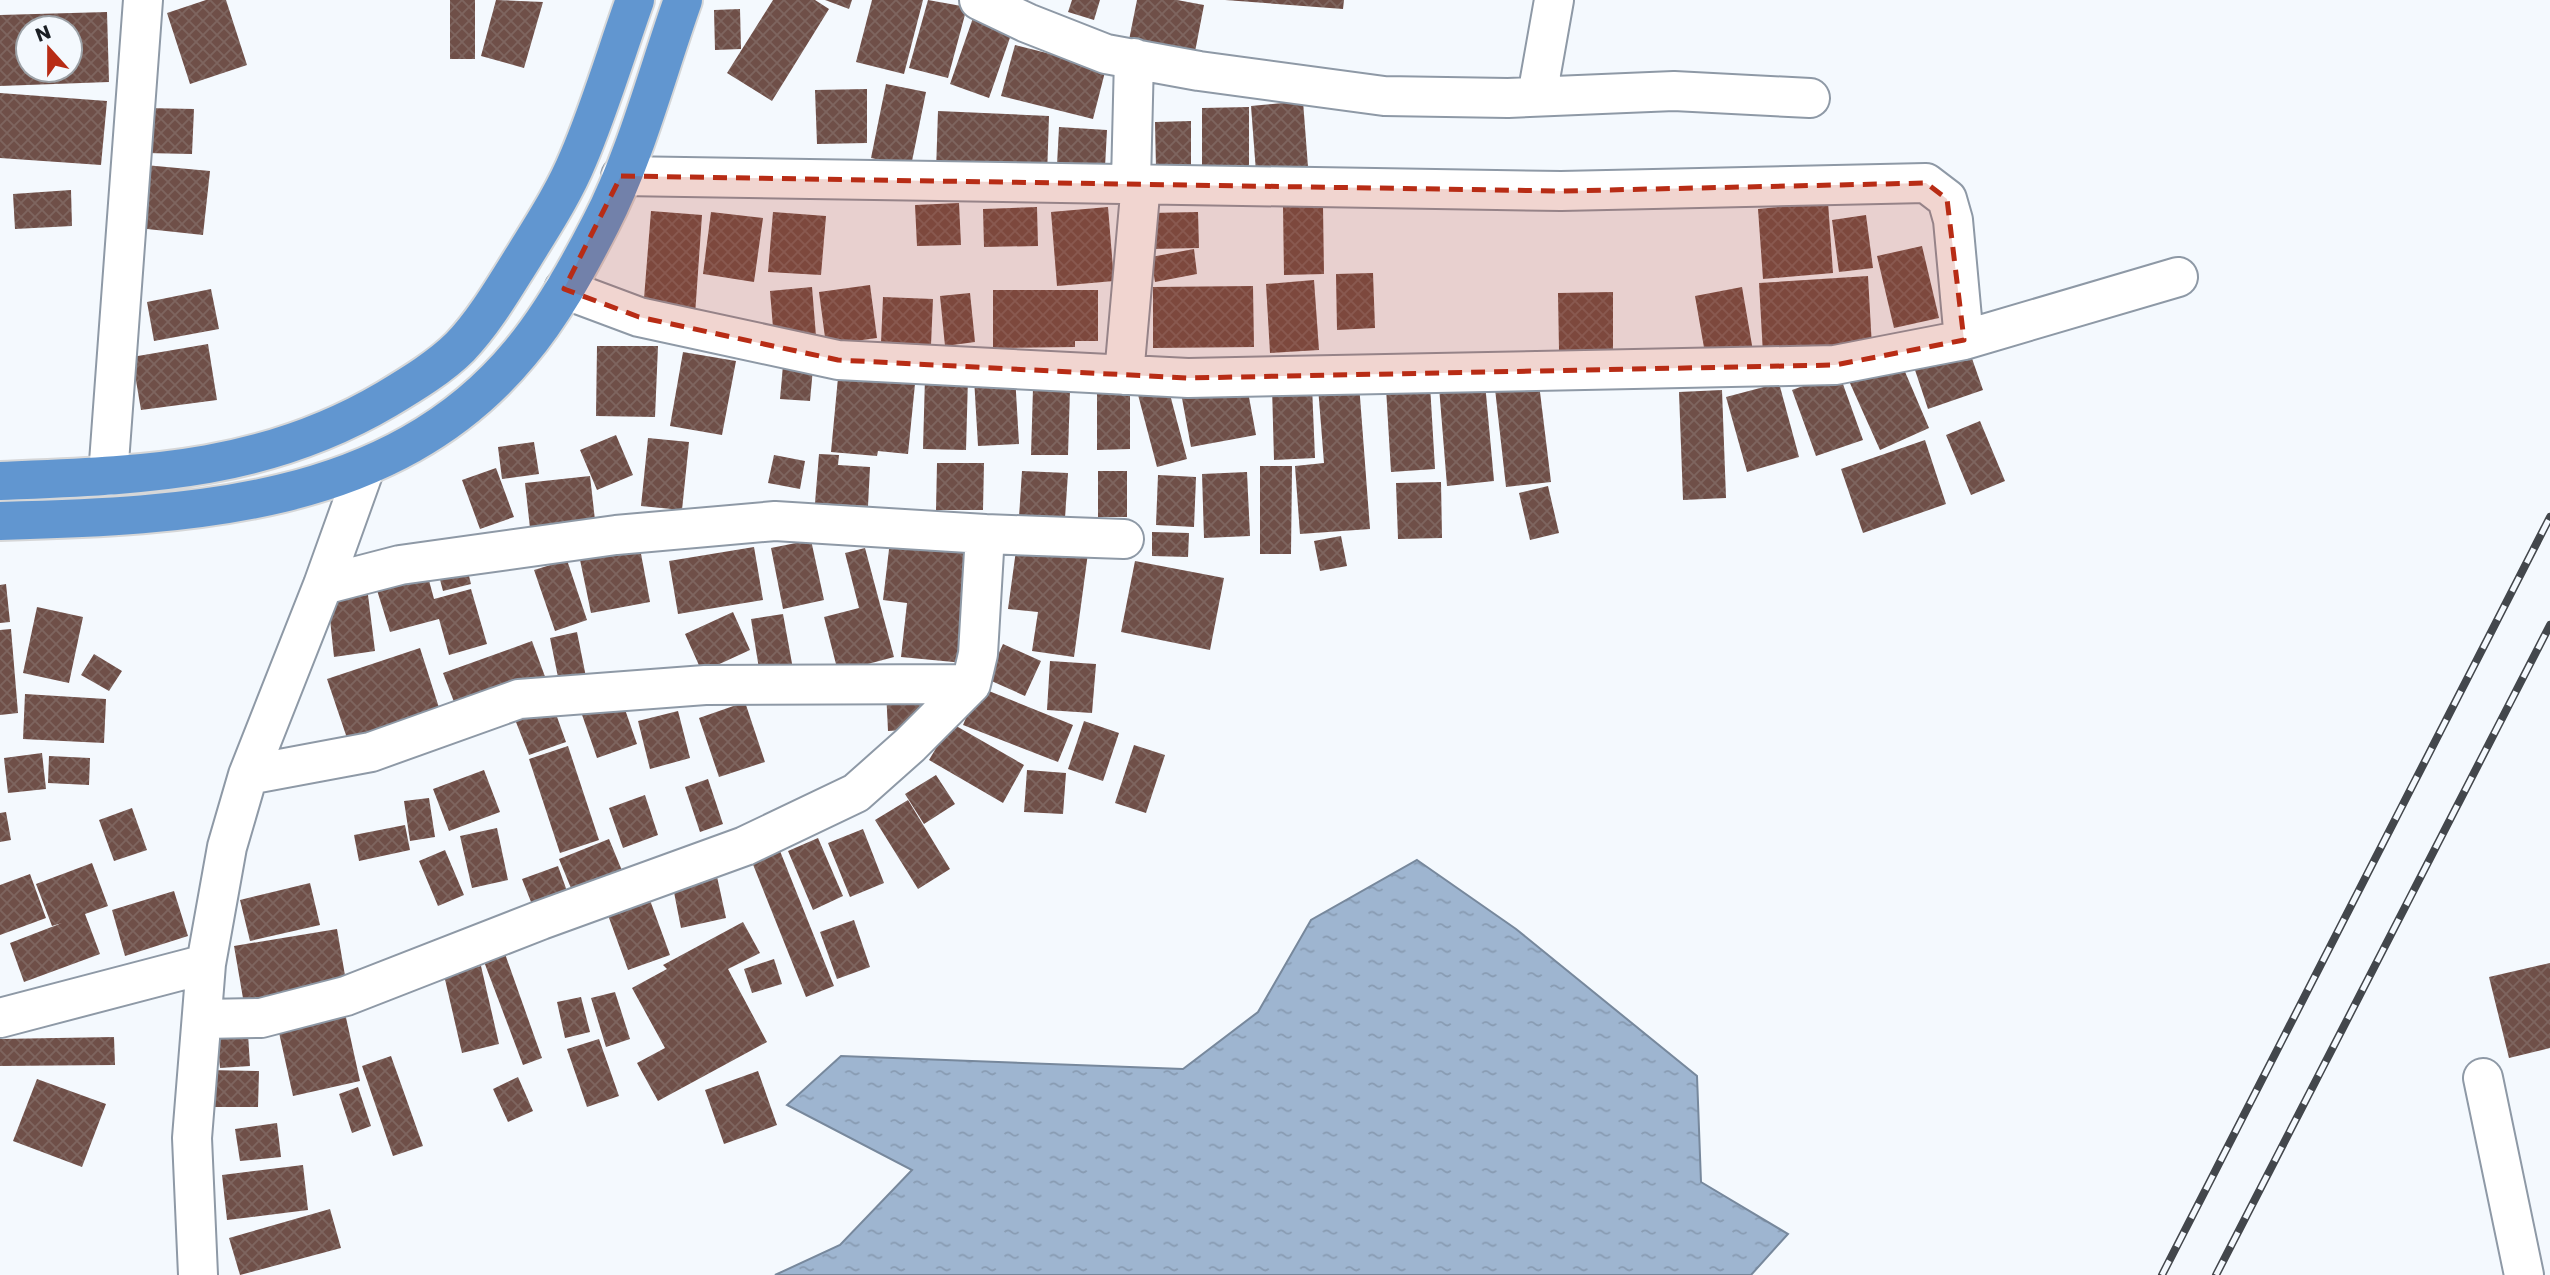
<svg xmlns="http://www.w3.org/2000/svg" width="2550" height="1275" font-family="Poppins,sans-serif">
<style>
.water{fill:url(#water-ripples);stroke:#77889c;stroke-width:2}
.building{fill:url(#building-cross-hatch);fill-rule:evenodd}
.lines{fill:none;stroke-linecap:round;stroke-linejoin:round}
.minor-casing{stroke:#8e99a6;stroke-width:42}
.highway-casing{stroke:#d6d7d8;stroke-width:42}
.minor{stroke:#fff;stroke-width:38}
.highway{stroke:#6196d0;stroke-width:38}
.rail-casing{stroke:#43474c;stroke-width:8}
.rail{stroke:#f4f9fe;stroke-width:5;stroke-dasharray:16;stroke-linecap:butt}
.marked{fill:#b82c15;fill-opacity:0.2;stroke:#b82c15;stroke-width:5;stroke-dasharray:14 9;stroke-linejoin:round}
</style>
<defs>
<pattern id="water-ripples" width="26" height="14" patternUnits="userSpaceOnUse" patternTransform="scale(1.75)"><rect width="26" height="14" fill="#9eb5d0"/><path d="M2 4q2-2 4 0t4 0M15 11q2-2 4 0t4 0" fill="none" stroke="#889bb2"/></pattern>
<pattern id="building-cross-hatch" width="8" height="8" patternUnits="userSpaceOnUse" patternTransform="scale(1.75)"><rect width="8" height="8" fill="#6f4f48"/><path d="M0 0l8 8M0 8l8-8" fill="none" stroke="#7e655f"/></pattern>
</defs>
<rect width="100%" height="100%" fill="#f4f9fe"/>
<path class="water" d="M1417,860L1516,929L1697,1076L1701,1182L1788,1234L1751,1275H775L840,1245L912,1170L787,1105L841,1056L1183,1069L1258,1012L1311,920Z"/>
<path class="building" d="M206,0H226L247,65L190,84L167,13Z
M450,0H475V59H450Z
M496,0L543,2L524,68L481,56Z
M773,0H815L829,9L772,101L727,73Z
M825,0H852L849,9Z
M872,0H923L904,74L856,62Z
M928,0L967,7L948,78L909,68Z
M1072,0H1100L1094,20L1068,12Z
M1137,0H1177L1204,5L1194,57L1128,45Z
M1225,0H1344L1343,9Z
M740,9L741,49L715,50L714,10Z
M107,12L109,82L0,86V15ZM28,28H70V70H28Z
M974,15L1013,29L989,98L950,84Z
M1015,45L1106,68L1093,119L1001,96Z
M886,84L926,92L911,166L871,158Z
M867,89V143L817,144L815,90Z
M0,93L107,101L101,165L0,158Z
M1303,101L1308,167L1256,172L1251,106Z
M1249,107V167H1202V108Z
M147,108L194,109L192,154L145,153Z
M938,111L1049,116L1047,176L936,171Z
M1191,121V168H1156L1155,122Z
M1059,127L1107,130L1105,167L1057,165Z
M145,165L210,171L203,235L138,228Z
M71,190L72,226L15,229L13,194Z
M1828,202L1833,273L1763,279L1758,209Z
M959,203L961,245L917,246L915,205Z
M1283,206H1323L1324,274L1284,275Z
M1037,207L1038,246L984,247L983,209Z
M1108,207L1114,281L1057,286L1051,212Z
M651,211L702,215L695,315L643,311Z
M711,212L763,218L754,282L703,274Z
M773,212L826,216L821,275L768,272Z
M1198,212L1199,248L1151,249V213Z
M1866,215L1873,268L1839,272L1832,220Z
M1922,246L1939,318L1894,328L1877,256Z
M1194,249L1197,274L1155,282L1151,257Z
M1373,273L1375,328L1337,330L1336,274Z
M1868,276L1872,347L1763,354L1759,283Z
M1314,280L1319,350L1270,353L1266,284Z
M870,285L877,338L826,345L819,292Z
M1253,286L1254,347L1153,348V287Z
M812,287L816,336L774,340L770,291Z
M1742,287L1753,351L1706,359L1695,296Z
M211,289L219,329L154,341L147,302Z
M993,290H1098V341H1075V347L993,348Z
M1613,292V350H1559L1558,293Z
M970,293L975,342L945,346L940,296Z
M883,297L933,299L931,345L881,343Z
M208,344L217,400L141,410L132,357Z
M597,346H658L655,417L596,416Z
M1968,347L1983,390L1928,409L1914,367Z
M683,352L736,361L722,435L670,426Z
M1900,360L1929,428L1880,450L1849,381Z
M783,365L813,368L810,401L780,399Z
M839,367L916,374L908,454L878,451L877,456L831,452Z
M1839,373L1863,440L1816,456L1792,390Z
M1015,375L1019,444L978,446L974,378Z
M925,377L968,378L966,450L923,449Z
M1246,381L1256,435L1191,447L1181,393Z
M1167,383L1187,459L1157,467L1137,391Z
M1485,383L1494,481L1447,486L1439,387Z
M1779,383L1799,457L1747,472L1726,397Z
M1359,384L1370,529L1300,534L1295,466L1324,463L1318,387Z
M1539,384L1551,482L1506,487L1495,389Z
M1430,385L1435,469L1391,472L1386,388Z
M1312,386L1315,458L1274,460L1272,387Z
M1033,388L1070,389L1068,455H1031Z
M1097,389H1130V449L1097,450Z
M1722,390L1726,498L1683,500L1679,392Z
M1980,421L2005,481L1971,495L1946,435Z
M616,435L633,475L597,490L580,450Z
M648,438L689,442L682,510L641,506Z
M1925,440L1946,504L1863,533L1841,469Z
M534,442L539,474L502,479L498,447Z
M819,454L839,455L838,465L870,467L868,506L815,503Z
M774,455L805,461L800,489L768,483Z
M937,463H984L983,510H936Z
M1260,466H1292L1291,554H1260Z
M496,468L514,517L480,529L462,480Z
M1022,471L1068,473L1065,518L1019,517Z
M1098,471H1127V517H1098Z
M1247,472L1250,536L1204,538L1202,474Z
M1158,475L1196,477L1194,527L1156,525Z
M590,476L595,520L530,528L525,483Z
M1441,482L1442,538L1398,539L1396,483Z
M1548,486L1559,533L1530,540L1519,493Z
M1152,532L1189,533L1188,557L1152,556Z
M1341,536L1347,566L1320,571L1314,541Z
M811,540L824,600L783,609L771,548Z
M890,541L976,550L964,663L901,657L907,603L883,600Z
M639,543L650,602L591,613L579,555Z
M1017,543L1088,553L1074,657L1032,651L1038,612L1008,609Z
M754,547L763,600L678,614L669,561Z
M865,548L894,657L838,672L824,617L859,608L845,553Z
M567,560L587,620L555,631L534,570Z
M1135,561L1224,578L1210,650L1121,632Z
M466,564L471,584L443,591L438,572Z
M427,573L434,599L471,589L487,644L449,655L439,619L390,632L376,587Z
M6,584L10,622L0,623V585Z
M368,595L375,651L334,657L328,600Z
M37,607L83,617L69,683L23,673Z
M733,612L750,650L702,672L685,634Z
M783,614L793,669L760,675L751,619Z
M11,629L18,713L0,715V630Z
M577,632L586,677L559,682L550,638Z
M532,641L547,682L459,715L443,673Z
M1003,644L1041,661L1025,696L987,679Z
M420,648L441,714L349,744L327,679Z
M94,654L122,671L109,691L81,675Z
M1050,661L1096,664L1092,713L1047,710Z
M979,687L1073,725L1058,762L963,725Z
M919,689L921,729L888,731L886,690Z
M25,694L106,699L104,743L23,739Z
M620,695L637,744L597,758L580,709Z
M745,702L765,762L719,777L699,718Z
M552,703L566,742L529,755L514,717Z
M678,711L690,758L650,769L638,721Z
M1084,721L1119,733L1103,781L1068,769Z
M951,723L1024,765L1003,803L929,760Z
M1134,745L1165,755L1146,813L1115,803Z
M568,746L599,840L560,853L529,759Z
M42,753L46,789L8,793L4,758Z
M49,756L90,758L89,785L48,783Z
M484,770L500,812L449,831L433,789Z
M1027,770L1066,773L1063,814L1024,812Z
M936,775L955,804L924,824L905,794Z
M708,779L723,824L700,832L685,787Z
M645,795L658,835L623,848L609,808Z
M429,798L435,837L410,841L404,801Z
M908,800L950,869L918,889L875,820Z
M132,808L147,850L114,861L99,820Z
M6,812L11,840L0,842V813Z
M405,825L410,850L359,861L354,835Z
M497,828L508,880L472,888L460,836Z
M863,829L884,883L850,897L828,843Z
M818,838L843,896L813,910L788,851Z
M609,839L623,873L573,893L559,859Z
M445,850L464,895L438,906L419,861Z
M780,851L834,986L806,997L752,862Z
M92,863L108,906L85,914L100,954L24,982L10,943L62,923L52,926L36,884Z
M558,866L568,894L533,907L522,879Z
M716,872L726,918L681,928L672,882Z
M30,874L46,918L0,935V885Z
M310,883L320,925L250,941L240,900Z
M174,891L188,936L125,956L112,910Z
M647,892L670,955L628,970L605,907Z
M854,920L870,967L837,979L820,932Z
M743,922L760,953L728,969L767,1042L658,1101L637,1063L665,1048L632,988L667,969L663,965Z
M337,929L347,987L244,1004L234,946Z
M504,951L542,1058L523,1065L483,959Z
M774,959L782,984L752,993L744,969Z
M2550,963V1048L2509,1058L2489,977Z
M481,966L499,1044L462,1053L444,975Z
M615,992L630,1039L606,1047L591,998Z
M581,997L590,1032L565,1038L557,1002Z
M345,1013L360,1081L293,1096L278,1028Z
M248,1034L250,1066L220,1068L217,1037Z
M114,1037L115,1065L0,1066V1039Z
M599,1039L619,1096L587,1107L567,1049Z
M391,1056L423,1146L393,1156L362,1066Z
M207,1070L259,1071L258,1107H207Z
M758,1071L777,1125L724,1144L705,1090Z
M518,1077L533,1111L508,1122L493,1089Z
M37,1079L106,1104L82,1167L13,1141Z
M358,1087L371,1126L352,1133L339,1094Z
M277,1123L281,1157L240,1161L235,1129Z
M303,1165L308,1210L227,1220L222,1175Z
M330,1209L341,1248L240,1275L229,1238Z"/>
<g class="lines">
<g class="minor-casing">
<path id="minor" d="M979,0L1027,23L1106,54L1199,71L1384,96L1508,98L1674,91L1810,98
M1537,96L1554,0
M1131,182L1134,58
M564,289L639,317L838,360L1188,378L1835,365L1964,340L1953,220L1947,199L1926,183L1561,191L621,176
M1964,340L2178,277
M1124,375L1141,183
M108,476L143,0
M985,534L1124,539
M248,775L371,752L519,699L705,685L971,684
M0,1018L206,964
M203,1019L261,1018L346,996L541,920L745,846L856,793L910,745L971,684L978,654L985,534L775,521L616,535L400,565L323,585
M2483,1078L2524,1275
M198,1275L192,1138L206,964L227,847L248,775L323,585L365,468"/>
</g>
<g class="highway-casing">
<path id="highway" d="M0,481C141,475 262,473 387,399C412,384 440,367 460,347C485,321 505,286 524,256C543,225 564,193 578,159C600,108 616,53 635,0
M0,521C186,516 392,508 520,353C552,315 578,268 601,223C635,158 658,70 683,0"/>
</g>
<use href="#minor" class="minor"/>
<use href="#highway" class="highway"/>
<g class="rail-casing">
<path id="rail" d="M2162,1275L2550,517
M2216,1275L2550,625"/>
</g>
<use href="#rail" class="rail"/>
</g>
<path class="marked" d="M621,176L1561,191L1926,183L1947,199L1964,340L1835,365L1188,378L838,360L639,317L564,289Z"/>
<g transform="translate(49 49) rotate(339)"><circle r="33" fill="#f4f9fe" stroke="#9da2a7" stroke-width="2"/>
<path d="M0-5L12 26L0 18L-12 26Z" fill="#b82c15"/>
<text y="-10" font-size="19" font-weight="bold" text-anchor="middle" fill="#1b1f24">N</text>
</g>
</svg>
